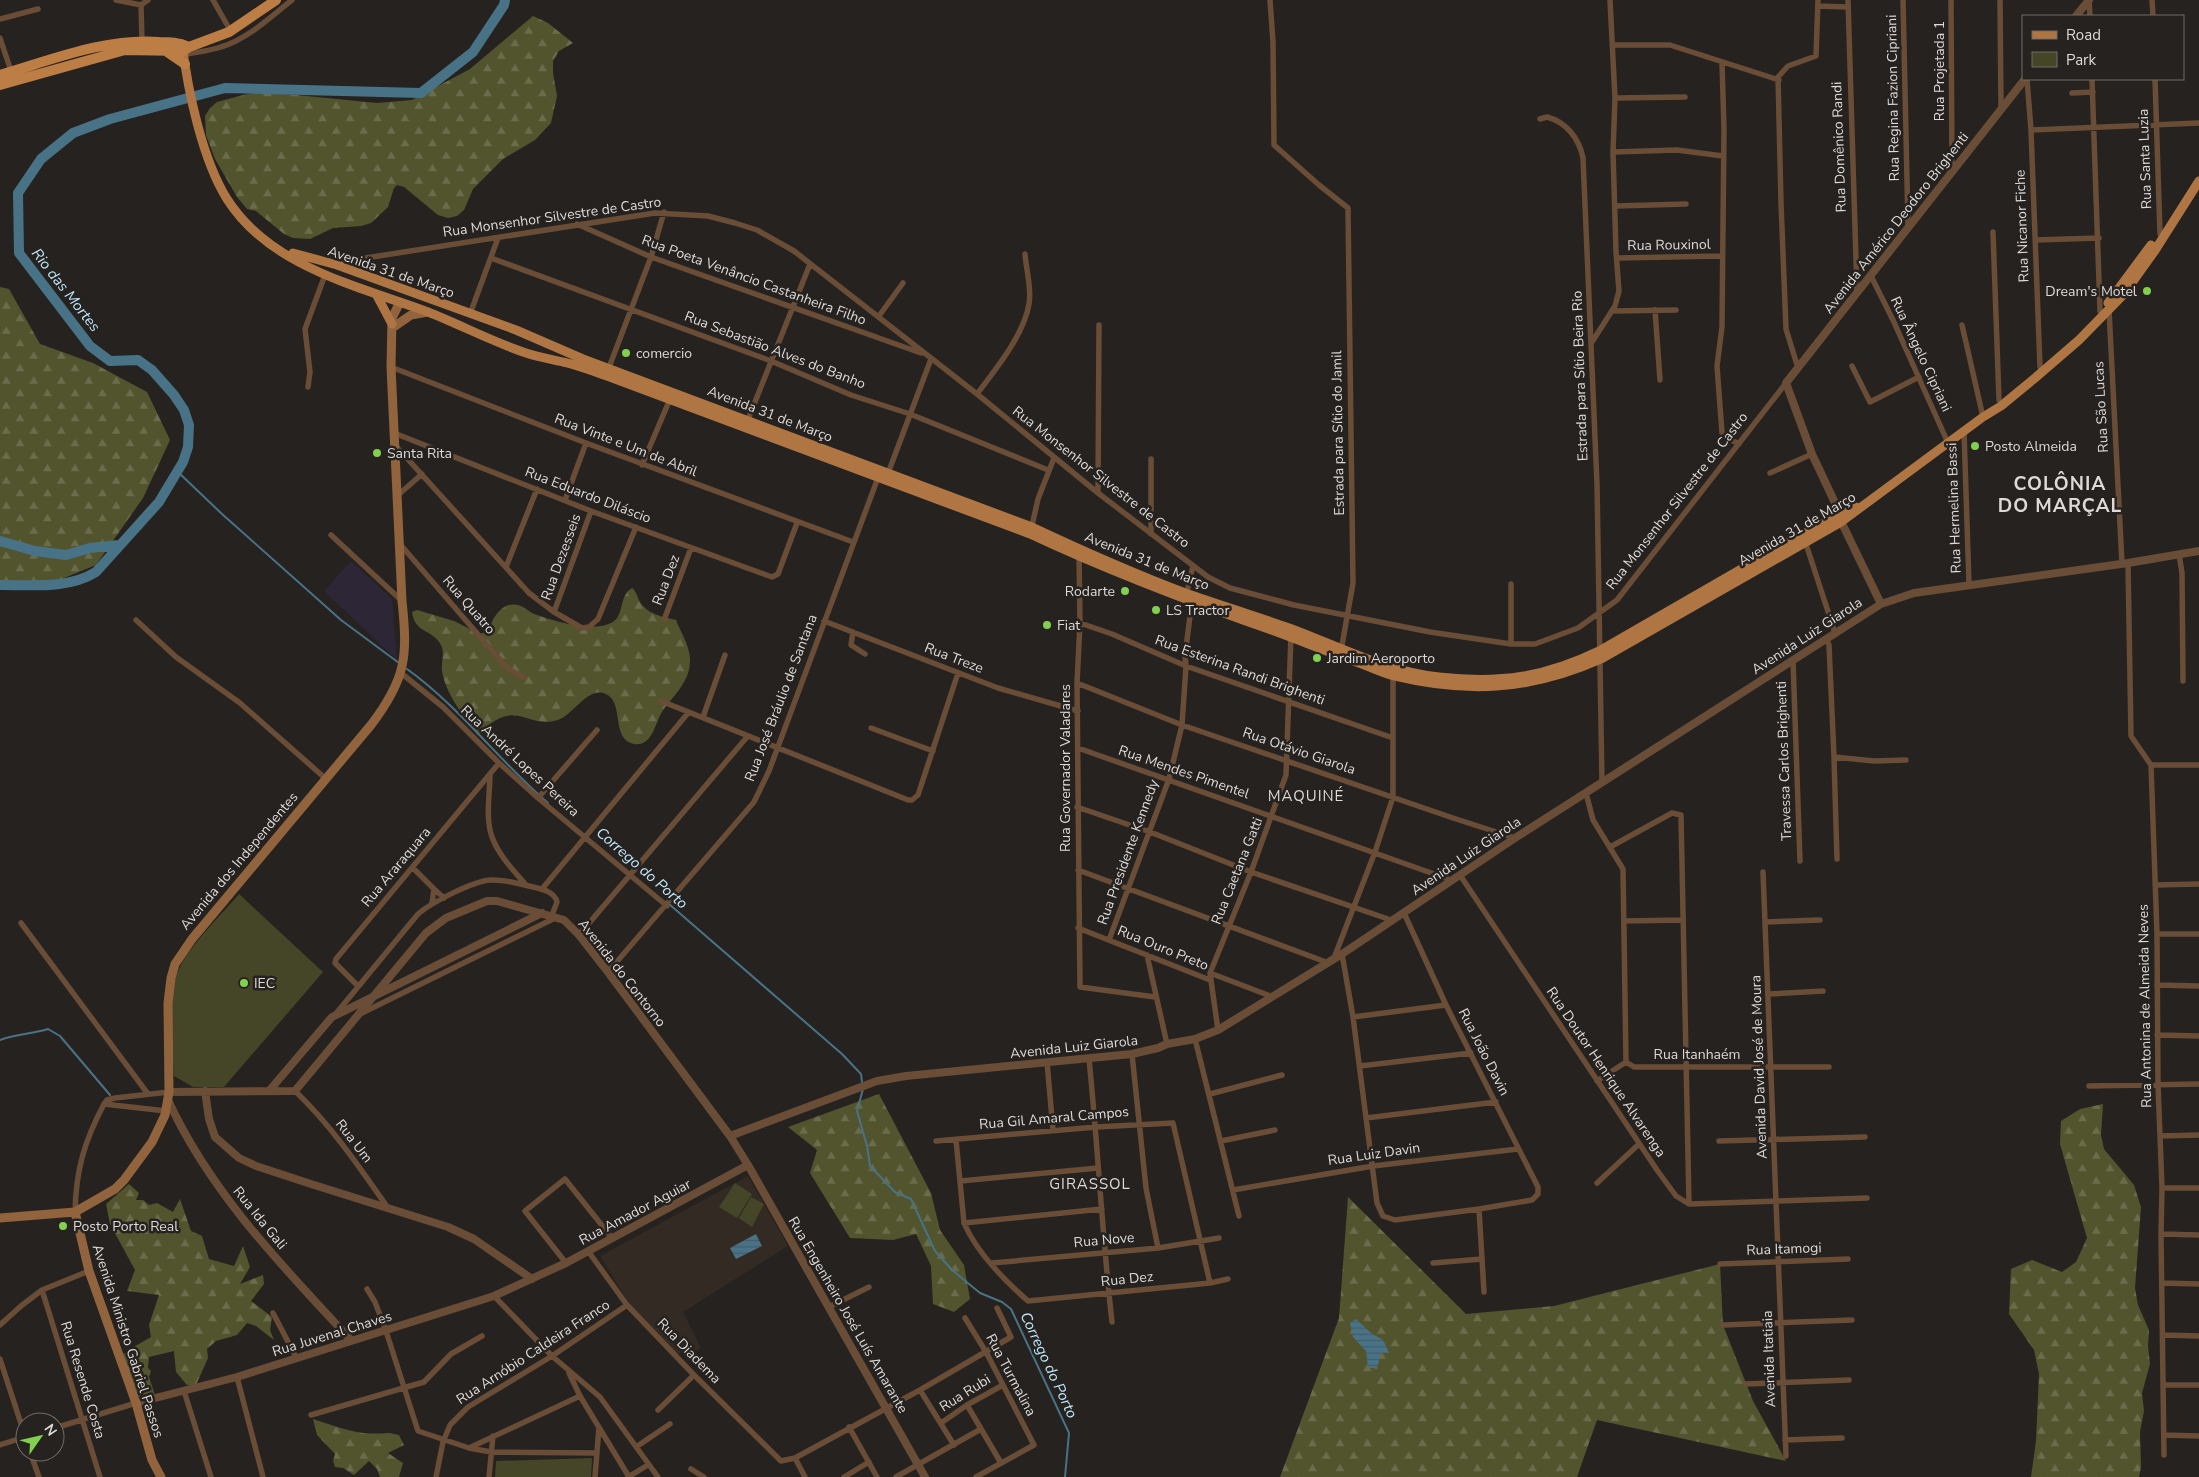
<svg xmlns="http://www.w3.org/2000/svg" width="2199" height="1477" font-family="'Nunito Sans',sans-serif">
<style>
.commercial{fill:#2d2636}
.built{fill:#332a23}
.forest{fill:url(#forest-firs)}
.park{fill:#454627}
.water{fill:url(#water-rules)}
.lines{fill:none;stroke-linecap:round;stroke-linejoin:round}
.stream{stroke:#487387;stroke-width:2}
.river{stroke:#487387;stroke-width:10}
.minor{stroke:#694d36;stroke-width:5.5}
.tertiary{stroke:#694d36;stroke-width:8}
.secondary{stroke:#91643e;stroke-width:9}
.primary{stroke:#af7643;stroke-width:9}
.trunk{stroke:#bd7e45;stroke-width:10}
.poi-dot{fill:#82d04f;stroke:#26221f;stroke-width:2}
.labels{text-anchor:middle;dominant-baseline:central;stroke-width:5;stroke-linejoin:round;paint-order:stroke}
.street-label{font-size:14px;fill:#dddad8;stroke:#26221f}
.poi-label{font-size:14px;fill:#dddad8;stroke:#26221f;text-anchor:start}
.water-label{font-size:15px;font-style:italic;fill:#bee8fc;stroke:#26221f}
.neighbourhood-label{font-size:15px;letter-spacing:1px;fill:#dddad8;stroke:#26221f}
.district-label{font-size:19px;font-weight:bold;letter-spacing:1px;fill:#dddad8;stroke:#26221f}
</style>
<defs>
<pattern id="forest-firs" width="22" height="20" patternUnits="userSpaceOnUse" patternTransform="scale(1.25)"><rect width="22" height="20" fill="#52542e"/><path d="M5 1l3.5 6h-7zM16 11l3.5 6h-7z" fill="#6a6c4c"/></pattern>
<pattern id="water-rules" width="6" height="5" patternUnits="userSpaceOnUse" patternTransform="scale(1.25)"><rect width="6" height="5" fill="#487387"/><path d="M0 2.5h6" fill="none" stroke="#455c68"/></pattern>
</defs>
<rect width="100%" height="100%" fill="#26221f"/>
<path class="commercial" d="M351,561L392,599L397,660L324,591Z"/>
<path class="built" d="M748,1176L788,1246L683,1312L701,1348L692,1353L688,1348L677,1355L628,1302L600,1256Z"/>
<path class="forest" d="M533,16L548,23L573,43L559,51L553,61V73L557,96L551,123L535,140L503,159L473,189L464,210L457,216L448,218L438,215L404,187L397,185L394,188L388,207L371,223L361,226L333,228L310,239L293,238L284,234L256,211L247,209L237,197L215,159L206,135L205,116L210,108L217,102L247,94L266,92L377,103L412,100L470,69Z
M0,287L9,289L40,344L93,363L147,392L170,440L143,498L96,565L47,585H0Z
M632,588C637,592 637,597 640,602C647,614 663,617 676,620C681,633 690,646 690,660C690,683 673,695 662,712C655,722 653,747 634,744C610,739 625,703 606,694C587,686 574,715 558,720C525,730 516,695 478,735C465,718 445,693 442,671C441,663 445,653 441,645C433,629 415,634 412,612L417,610L454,621L480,634L488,631C493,617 503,599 521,606C525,608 530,612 534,614C555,621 589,633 611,623C625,617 618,596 632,588Z
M879,1094L931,1193L940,1230L964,1265L970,1299L954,1312L933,1304L931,1266L916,1234L893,1240L850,1238L810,1173L817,1150L788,1127Z
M2103,1104L2101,1135L2104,1149L2134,1185L2141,1207L2135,1288L2138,1305L2149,1330L2148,1346L2150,1364L2142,1393L2144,1411L2140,1432L2141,1467L2139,1477H2031L2036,1441L2039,1374L2034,1350L2009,1314L2011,1269L2032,1260L2062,1272L2076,1262L2087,1238L2060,1144L2061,1121L2080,1109Z
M129,1184L139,1193L136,1200H143L149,1205L157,1203L173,1212L180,1199L191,1231L202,1236L209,1259L234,1266L243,1246L250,1267L240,1284L263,1275L264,1284L251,1301L272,1317L270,1330L274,1340L256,1326L247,1323L237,1335L216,1341L207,1349L208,1358L196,1385H187L176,1372L174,1351L149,1357L148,1368L151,1371L149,1377L156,1398L139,1397L121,1356L130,1349L151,1337L149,1325L159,1295L127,1291L135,1270L110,1224L106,1204Z
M1348,1197L1466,1314L1554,1306L1720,1264L1723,1325L1753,1401L1786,1461L1597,1420L1577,1477H1280L1339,1318Z
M313,1419C328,1424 348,1431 363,1433C376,1435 387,1431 399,1435L404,1445L388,1453L403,1463L399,1477H380L377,1469L369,1461L354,1475L343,1468L335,1467L333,1461L335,1454L317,1435Z"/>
<path class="park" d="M239,894L323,972L224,1087H193L174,1076C173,1043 164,1000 179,969C189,946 222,914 239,894Z
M735,1183L752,1194L737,1218L719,1207Z
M751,1197L764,1204L752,1227L739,1218Z
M592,1458L591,1477H495L496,1461Z"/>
<path class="water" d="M756,1234L762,1246L736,1259L730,1248Z
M1356,1319L1371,1333L1383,1340L1389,1353H1381L1377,1369L1368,1367L1366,1351L1353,1337L1350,1323Z"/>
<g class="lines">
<path class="stream" d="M178,472L222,514L341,620L399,663
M407,669C460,707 499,761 548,803
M669,904L842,1054L861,1074L862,1082
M0,1040C16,1034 32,1034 48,1029L60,1036L110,1095
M863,1089L857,1111L867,1146L870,1166L895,1192L911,1199L935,1251L952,1270L980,1293L1002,1302L1011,1309L1069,1433L1065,1477"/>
<path class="river" d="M0,541L35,551L66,555L90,548L119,545
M0,585C32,585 69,589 96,572L159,502L183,462L188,447L189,425L184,410L174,395L152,370L138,360L110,361L90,346L19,253L18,193L41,159L73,133L110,119L225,88L421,93L473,52L504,5L505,0"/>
<path class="minor" d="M116,0L141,5L148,0
M213,0L230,30L229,32
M1270,0L1273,42L1274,145L1319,185L1348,208L1353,583L1341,651
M1848,0L1857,293
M1903,0L1908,225
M1951,0L1952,172
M2000,0L2001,108
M2089,0L2090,16
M2152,0L2153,16
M141,5L142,41
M1818,6L1847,7
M0,19L38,9
M0,38L12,74
M1613,45H1670L1779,80
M183,55C196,52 209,51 221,47C248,39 270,17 292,0
M1722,63L1724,129L1722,327L1717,366L1722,433L1724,436L1739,444
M2027,79L2031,130L2040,367L2043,371
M2092,79L2100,311
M2155,79L2160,234L2164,237
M2072,93L2093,92
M1615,98L1685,97
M1540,119L1547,117C1566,122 1579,138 1583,158L1597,484L1602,783
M2031,130L2199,123
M1613,152L1677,150L1723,156
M1616,206L1686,204
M577,224L651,257L921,353
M1993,232L1999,400
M2035,240L2099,238
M491,258L771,361L851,395L910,414L1048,470
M1617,258L1722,256
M339,265L359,259L655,213L708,216L735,223L757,230L794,251L977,394L1098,493L1208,577L1230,588L1294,605L1430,632L1511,644H1535L1578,628L1617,600L1786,383
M1871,276L1893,320L1948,443
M1655,310L1660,380
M2109,310L2122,564
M1612,311L1676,310
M470,314L498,238
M879,316L903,283
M1962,325L1983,417
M1592,342L1615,306L1619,291L1616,252L1613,152L1615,98L1610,0
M1852,366L1870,402L1919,377
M391,367L586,443L853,542
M1798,368L1786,329L1781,203L1778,77L1788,66L1816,56L1818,0
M608,370L651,257L664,212
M308,387L310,372L305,329L325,275
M977,394C995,370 1024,335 1029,304C1032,289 1026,269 1025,254
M747,422L810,264
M1964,431L1969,584
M394,433L591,511L772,577L778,574L797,523
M395,445L529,593L554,612L582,628L589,627L598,619L636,527
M642,465L670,399
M1770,473L1812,454
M887,476L931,359
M1098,493L1099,325
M397,496L422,474
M565,500L586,443
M1031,530L1038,499L1054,458
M1151,534V459
M331,535L402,601
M1805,541L1835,633
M399,543L507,668L524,678
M1079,554L1080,623L1077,683L1080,987L1155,997
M2179,554L2182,573L2183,681
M2128,563L2131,736L2151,765L2157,934L2158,1084L2162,1188L2161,1234L2164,1455
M506,567L537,489
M1511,584V644
M554,612L591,511
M136,620L176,657L240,703L326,779
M664,620L691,548
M824,621L998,688L1078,711
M1080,623L1112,634L1186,666L1393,738
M853,632L851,645L865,654
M1826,638L1829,645L1834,757L1874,761L1906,760
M1793,660L1800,861
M401,673L443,707L499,763L538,798L667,906
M1077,683L1182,725L1453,818L1515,838
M661,701L908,800H912L918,795L958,673
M703,717L725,655
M871,728L933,751
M1078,748L1451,880
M1834,757L1837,859
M2151,765H2199
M490,774C490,794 485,818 492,837C499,856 514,871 526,885
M1586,793L1593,820L1623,869L1626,1062L1597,1081
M538,798L597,730
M1077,807L1150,832L1251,872L1391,920
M1610,847L1672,813L1681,815L1689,1204
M413,868L434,889
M1078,870L1326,962
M1763,872L1786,1456
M1460,875L1657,1170L1676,1196L1689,1204L1867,1198
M2155,885L2199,884
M542,889L688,713
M432,903L434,889L444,898
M1624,921L1683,920
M1766,922L1820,920
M21,923L148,1094
M1078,928L1210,980
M2157,934H2199
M579,935L747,737
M1109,940L1169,779L1182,725L1186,666L1185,656L1191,608C1183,596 1190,581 1193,566
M1342,954L1353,1017L1377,1203L1383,1216L1395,1220L1479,1209L1532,1200L1538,1194V1187L1446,1005L1404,913
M1147,955L1167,1044
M1334,958L1375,852L1393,797V673
M608,972L754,802L769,771L879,475
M1210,973L1273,997
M357,985L335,963L336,959L499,763
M2157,985L2199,986
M1769,994L1823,991
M362,1013L557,917
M334,1016L418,914C432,902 473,881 491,880C505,879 519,884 533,887C542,889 555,892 557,902L552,915
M1353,1017L1446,1005
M1218,1030L1210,973L1251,872L1286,775L1291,634
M2157,1035L2199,1036
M1195,1039L1239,1216
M1132,1054L1146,1188L1158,1248
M1089,1059C1098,1147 1102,1235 1112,1322
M1047,1062L1053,1130
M1626,1062L1634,1067H1829
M1360,1066L1471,1053
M2089,1086L2199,1084
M295,1091C331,1125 360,1168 388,1208
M1210,1094L1282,1075
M104,1104L166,1111
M1366,1118L1496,1102
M2160,1136L2199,1135
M956,1140L964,1223C977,1253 1004,1280 1028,1301L1210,1283L1228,1279
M936,1141L1096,1127L1173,1123L1210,1283
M1221,1141L1275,1130
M1719,1141L1865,1137
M961,1181L1098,1168
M1597,1183L1639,1144
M2162,1188H2199
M1233,1190L1373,1166L1518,1149
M1479,1209L1484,1292
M75,1212C76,1170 84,1142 104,1104L107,1100L115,1098L169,1092
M964,1223L1102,1209
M2161,1234L2199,1235
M588,1251L627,1305L694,1375L781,1461L795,1458L920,1390L1011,1337L997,1308
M566,1263L525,1211L565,1179L612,1238
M992,1263L1158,1248L1219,1238
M1433,1263L1482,1259
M1720,1264L1848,1259
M2162,1283L2199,1284
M367,1289L375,1302L386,1331L418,1431L469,1448L491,1452L597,1453
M42,1290L100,1477
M494,1296L552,1356L600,1397L658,1477
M829,1307L869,1287
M273,1313L296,1357
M965,1318L986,1352L1034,1445L976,1477
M0,1325L21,1306L42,1290L89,1271
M1723,1325L1852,1320
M2163,1335L2199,1336
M0,1359L25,1436
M569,1373L580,1396L629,1477
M237,1377L263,1477
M1745,1384L1849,1380
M2163,1385H2199
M920,1390L954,1445
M184,1391L211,1477
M967,1405L1001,1463
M658,1410L694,1375
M311,1415L424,1382L451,1354L482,1336
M941,1423L967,1405L1003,1385
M849,1427L877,1477
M55,1428L136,1403
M2164,1435L2199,1436
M1785,1440L1842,1438
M0,1445L25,1437
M636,1447L670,1424
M469,1448L580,1396
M30,1452L39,1477
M795,1458L805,1477
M691,1469L704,1477
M436,1477L443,1442L450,1425L468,1407L552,1356L627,1305
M489,1477L493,1436
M595,1477L599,1427
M628,1477L648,1465
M844,1477L869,1462
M896,1477L981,1429"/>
<path class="tertiary" d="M2076,16L2089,0
M1881,604L1838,515L1836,505L1812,454L1786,383L2025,79
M205,1091L209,1119L215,1137L239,1158L256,1166L311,1184L448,1227L474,1239L532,1279
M269,1091L332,1017L542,913
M169,1092L295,1091L426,933L446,918L487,901H497L564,920L579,935L608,972L730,1136L748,1165L925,1477
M168,1100C210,1192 282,1266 351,1340
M730,1136L877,1081L906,1076L1132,1054L1158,1048L1167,1044L1195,1039L1218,1030L1342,954L1515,838L1881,604L1914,593L2128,563L2199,551
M136,1403L237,1377L494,1296L566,1263L748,1165"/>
<path class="secondary" d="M392,328L411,315L428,312
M75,1212L89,1271L136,1403L152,1460L161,1477
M0,1218L75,1212L115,1189L124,1180L152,1142L165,1115L169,1092L168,1003L171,978L175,964L192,939L371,725C406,679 408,657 402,601L391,367L392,318L400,302"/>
<path class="primary" d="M182,44C188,91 202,159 227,199C270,267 358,286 428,312C461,325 493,342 526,353C538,357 551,359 563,362C578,365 592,371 607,376L1030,534C1111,572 1193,603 1277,632C1304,642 1331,653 1359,663C1370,667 1382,673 1394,676C1468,694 1532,690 1601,659L1841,522L1983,417L2001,406L2035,378L2079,340L2124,294L2154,252L2199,181
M293,253L337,265L516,330L583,359L1032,527C1083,551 1135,574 1188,594C1223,606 1258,617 1292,629C1340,647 1388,672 1439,677C1501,684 1545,677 1601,650L1802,534L1856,507
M376,294L392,324
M2108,303L2151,245"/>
<path class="trunk" d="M166,51L185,64
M0,75C52,60 104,38 159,42C170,42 179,42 189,47
M0,85L125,50L183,51L189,47L229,32L276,0"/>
</g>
<g class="poi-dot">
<circle cx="2147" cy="291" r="5"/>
<circle cx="626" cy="353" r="5"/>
<circle cx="1975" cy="446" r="5"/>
<circle cx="377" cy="453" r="5"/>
<circle cx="1125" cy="591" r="5"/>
<circle cx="1156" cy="610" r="5"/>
<circle cx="1047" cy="625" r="5"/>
<circle cx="1317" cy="658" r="5"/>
<circle cx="244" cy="983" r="5"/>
<circle cx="63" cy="1226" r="5"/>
</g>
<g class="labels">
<g class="street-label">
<text transform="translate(1939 71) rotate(-90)">Rua Projetada 1</text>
<text transform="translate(1893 98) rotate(-91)">Rua Regina Fazion Cipriani</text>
<text transform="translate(1839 147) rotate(-92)">Rua Domênico Randi</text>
<text transform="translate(2145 159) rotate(-92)">Rua Santa Luzia</text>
<text transform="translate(552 217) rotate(-8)">Rua Monsenhor Silvestre de Castro</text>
<text transform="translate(1896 223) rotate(-52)">Avenida Américo Deodoro Brighenti</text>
<text transform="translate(2022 226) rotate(-92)">Rua Nicanor Fiche</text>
<text transform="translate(1669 245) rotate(-1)">Rua Rouxinol</text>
<text transform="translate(391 272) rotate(19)">Avenida 31 de Março</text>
<text transform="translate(754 280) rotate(20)">Rua Poeta Venâncio Castanheira Filho</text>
<text transform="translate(775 350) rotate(21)">Rua Sebastião Alves do Banho</text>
<text transform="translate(1921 354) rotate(65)">Rua Ângelo Cipriani</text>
<text transform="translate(1580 376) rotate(-92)">Estrada para Sítio Beira Rio</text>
<text transform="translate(2101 407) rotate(-93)">Rua São Lucas</text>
<text transform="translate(770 414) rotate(21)">Avenida 31 de Março</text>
<text transform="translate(1338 433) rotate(-91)">Estrada para Sítio do Jamil</text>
<text transform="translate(626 445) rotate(21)">Rua Vinte e Um de Abril</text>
<text transform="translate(1101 477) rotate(38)">Rua Monsenhor Silvestre de Castro</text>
<text transform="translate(588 495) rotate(21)">Rua Eduardo Diláscio</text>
<text transform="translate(1677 501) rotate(-52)">Rua Monsenhor Silvestre de Castro</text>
<text transform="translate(1954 508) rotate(-92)">Rua Hermelina Bassi</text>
<text transform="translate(1797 529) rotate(-30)">Avenida 31 de Março</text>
<text transform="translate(561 557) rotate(-70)">Rua Dezesseis</text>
<text transform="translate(1147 561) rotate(22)">Avenida 31 de Março</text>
<text transform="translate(666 580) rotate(-69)">Rua Dez</text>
<text transform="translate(469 605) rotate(49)">Rua Quatro</text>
<text transform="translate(1807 636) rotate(-33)">Avenida Luiz Giarola</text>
<text transform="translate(954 658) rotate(21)">Rua Treze</text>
<text transform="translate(1240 670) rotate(20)">Rua Esterina Randi Brighenti</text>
<text transform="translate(781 698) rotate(-69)">Rua José Bráulio de Santana</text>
<text transform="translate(1299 751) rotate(19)">Rua Otávio Giarola</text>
<text transform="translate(520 761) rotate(43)">Rua André Lopes Pereira</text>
<text transform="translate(1784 761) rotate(-92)">Travessa Carlos Brighenti</text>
<text transform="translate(1065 768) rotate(-90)">Rua Governador Valadares</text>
<text transform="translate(1184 772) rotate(19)">Rua Mendes Pimentel</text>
<text transform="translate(1128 852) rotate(-70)">Rua Presidente Kennedy</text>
<text transform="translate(1466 856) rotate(-34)">Avenida Luiz Giarola</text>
<text transform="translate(239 861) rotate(-50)">Avenida dos Independentes</text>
<text transform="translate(396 867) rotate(-50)">Rua Araraquara</text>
<text transform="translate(1237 871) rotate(-68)">Rua Caetana Gatti</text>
<text transform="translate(1163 948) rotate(22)">Rua Ouro Preto</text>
<text transform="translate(622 973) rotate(52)">Avenida do Contorno</text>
<text transform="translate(2145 1006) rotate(-91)">Rua Antonina de Almeida Neves</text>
<text transform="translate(1074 1047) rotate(-6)">Avenida Luiz Giarola</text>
<text transform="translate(1484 1052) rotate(63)">Rua João Davin</text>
<text x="1697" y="1054">Rua Itanhaém</text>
<text transform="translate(1759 1067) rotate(-92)">Avenida David José de Moura</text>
<text transform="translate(1606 1072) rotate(56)">Rua Doutor Henrique Alvarenga</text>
<text transform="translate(1054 1118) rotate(-5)">Rua Gil Amaral Campos</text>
<text transform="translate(354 1141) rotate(52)">Rua Um</text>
<text transform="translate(1374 1154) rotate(-8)">Rua Luiz Davin</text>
<text transform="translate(635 1212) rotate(-28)">Rua Amador Aguiar</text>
<text transform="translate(260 1218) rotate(51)">Rua Ida Gali</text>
<text transform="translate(1104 1240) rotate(-5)">Rua Nove</text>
<text transform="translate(1784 1249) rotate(-2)">Rua Itamogi</text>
<text transform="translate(1127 1279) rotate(-6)">Rua Dez</text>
<text transform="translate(848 1315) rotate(60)">Rua Engenheiro José Luís Amarante</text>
<text transform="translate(332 1334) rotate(-17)">Rua Juvenal Chaves</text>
<text transform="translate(128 1341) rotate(72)">Avenida Ministro Gabriel Passos</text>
<text transform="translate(689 1351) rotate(46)">Rua Diadema</text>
<text transform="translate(533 1352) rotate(-33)">Rua Arnóbio Caldeira Franco</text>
<text transform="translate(1769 1359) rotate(-92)">Avenida Itatiaia</text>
<text transform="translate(1011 1375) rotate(62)">Rua Turmalina</text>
<text transform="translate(83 1380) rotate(73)">Rua Resende Costa</text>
<text transform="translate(965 1393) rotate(-32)">Rua Rubi</text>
</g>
<g class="poi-label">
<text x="2137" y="291" text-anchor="end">Dream's Motel</text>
<text x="636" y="353">comercio</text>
<text x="1985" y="446">Posto Almeida</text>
<text x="387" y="453">Santa Rita</text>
<text x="1115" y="591" text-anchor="end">Rodarte</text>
<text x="1166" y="610">LS Tractor</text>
<text x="1057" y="625">Fiat</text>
<text x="1327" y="658">Jardim Aeroporto</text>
<text x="254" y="983">IEC</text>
<text x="73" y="1226">Posto Porto Real</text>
</g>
<g class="water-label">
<text transform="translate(66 290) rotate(52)">Rio das Mortes</text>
<text transform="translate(642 868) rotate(41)">Corrego do Porto</text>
<text transform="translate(1049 1365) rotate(65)">Corrego do Porto</text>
</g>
<g class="neighbourhood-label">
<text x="1306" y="796">MAQUINÉ</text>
<text x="1090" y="1184">GIRASSOL</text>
</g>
<g class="district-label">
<text x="2060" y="484">COLÔNIA<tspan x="2060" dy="22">DO MARÇAL</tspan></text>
</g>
</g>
<rect x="2022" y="15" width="162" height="65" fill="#26221f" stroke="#6f6c69"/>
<rect x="2032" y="31" width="25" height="8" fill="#af7643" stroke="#6f6c69"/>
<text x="2066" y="40" font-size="15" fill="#dddad8">Road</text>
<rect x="2032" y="52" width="25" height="15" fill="#454627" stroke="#6f6c69"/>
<text x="2066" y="65" font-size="15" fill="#dddad8">Park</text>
<g transform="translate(40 1437) rotate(56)"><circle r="24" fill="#26221f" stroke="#6f6c69"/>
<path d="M0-4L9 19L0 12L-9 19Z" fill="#82d04f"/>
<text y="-8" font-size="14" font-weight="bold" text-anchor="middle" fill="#dddad8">N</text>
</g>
</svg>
